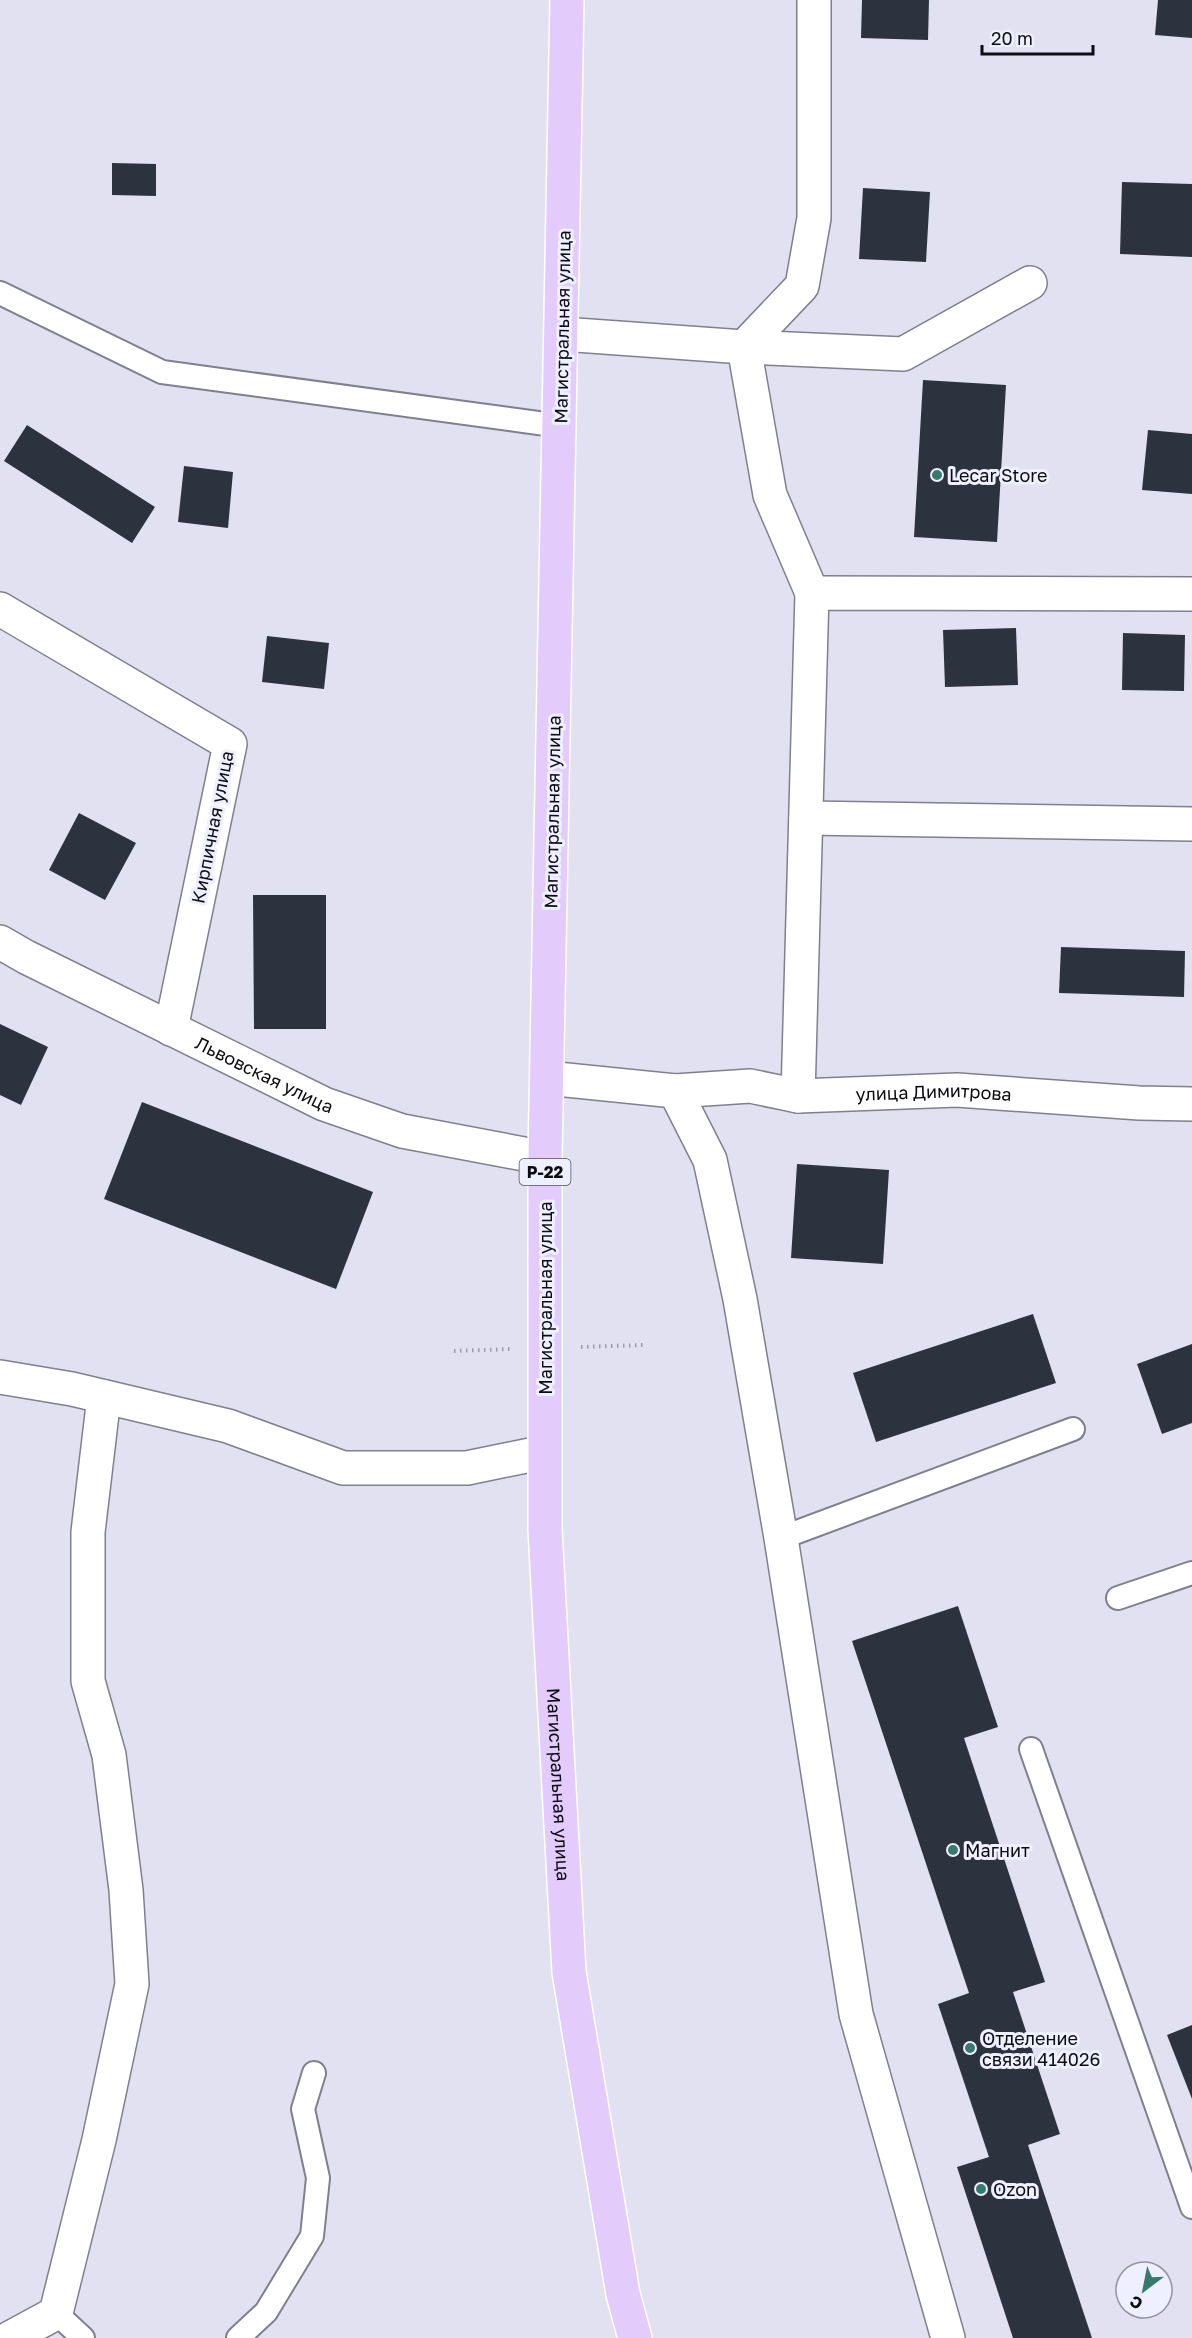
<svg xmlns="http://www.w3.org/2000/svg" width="1192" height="2338" font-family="'Golos Text',sans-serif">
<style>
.building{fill:#2d333e}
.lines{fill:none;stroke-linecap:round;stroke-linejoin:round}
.lane-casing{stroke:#7f7f8e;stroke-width:26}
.street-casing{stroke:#7f7f8e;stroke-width:36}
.highway-casing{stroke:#fff;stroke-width:36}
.path{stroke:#9b9ba8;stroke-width:4;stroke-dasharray:1.5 4.5;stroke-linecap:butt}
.lane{stroke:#fff;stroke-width:22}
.street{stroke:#fff;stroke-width:33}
.highway{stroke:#e3cbfc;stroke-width:33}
.poi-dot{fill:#377a6d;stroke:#eeefff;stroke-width:2}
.labels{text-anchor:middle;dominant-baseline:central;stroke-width:6;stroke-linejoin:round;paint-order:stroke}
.shield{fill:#eeefff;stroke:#505058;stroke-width:1.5}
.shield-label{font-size:16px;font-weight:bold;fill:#0c0c11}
.street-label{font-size:18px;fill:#0c0c11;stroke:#eeefff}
.poi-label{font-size:18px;fill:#0c0c11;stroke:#eeefff;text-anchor:start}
</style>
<rect width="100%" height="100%" fill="#e1e1f2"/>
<path class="building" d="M862,0H929L928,40L861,38Z
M1158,0H1192V38L1155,35Z
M112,163L156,164V196L112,195Z
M1122,182L1192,184V257L1120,254Z
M863,188L930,192L926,262L859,259Z
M923,380L1006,385L997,542L914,537Z
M27,425L155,507L132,543L4,461Z
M1148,430L1192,434V494L1142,490Z
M184,466L233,472L228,528L178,522Z
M1016,628L1018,685L945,687L943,630Z
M1123,633L1185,635L1184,691L1122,690Z
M267,636L329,643L324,689L262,682Z
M79,813L136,843L105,900L49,870Z
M253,895H326V1029H254Z
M1061,947L1185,951L1184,997L1059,993Z
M0,1024L48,1047L21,1105L0,1095Z
M142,1102L373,1192L336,1289L104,1199Z
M797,1164L889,1170L883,1264L791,1258Z
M1033,1314L1056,1383L876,1442L853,1373Z
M1192,1344V1423L1162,1434L1137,1364Z
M958,1606L998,1727L964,1738L1045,1982L1013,1992L1060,2134L1028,2145L1092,2338H1013L957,2167L989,2157L938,2004L969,1993L852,1641Z
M1192,2025V2099L1167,2035Z"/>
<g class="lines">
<g class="lane-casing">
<path id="lane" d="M0,293L162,372L560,426
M781,1538L1073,1429
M1118,1598L1192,1573
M1031,1749L1192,2207
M56,2313L83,2338
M238,2338L266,2312L312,2236L318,2178L303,2109L314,2073"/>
</g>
<g class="street-casing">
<g id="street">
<path d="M814,0V218L802,286L744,347L903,354L1030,283"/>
<path d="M562,334L744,347L770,495L812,593"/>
<path d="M0,609L230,744L171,1029"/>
<path d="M806,818L1192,824"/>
<path id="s1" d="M0,942L26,957L324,1104L402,1131L545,1158"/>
<path d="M547,1078L675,1091L710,1160L740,1299L781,1538L856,2014L948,2338"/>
<path id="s2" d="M675,1091L750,1086L798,1096L957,1090L1139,1103L1192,1104"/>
<path d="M798,1096L812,593L1192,594"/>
<path d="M0,1377L72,1389L228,1426L343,1468H467L545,1452"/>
<path d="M10,2338L56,2313L99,2140L132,1984L126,1890L109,1755L88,1681V1532L104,1397"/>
</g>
</g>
<g class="highway-casing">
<g id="highway">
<path id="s3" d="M567,0L545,1158V1529L569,1972L623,2294L635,2338"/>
</g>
</g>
<path class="path" d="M581,1347L643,1345
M454,1351L510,1349"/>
<use href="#lane" class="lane"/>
<use href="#street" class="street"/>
<use href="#highway" class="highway"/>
</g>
<g class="poi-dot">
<circle cx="937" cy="475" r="6"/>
<circle cx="953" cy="1850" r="6"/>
<circle cx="970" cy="2048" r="6"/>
<circle cx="981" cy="2189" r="6"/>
</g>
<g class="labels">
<rect class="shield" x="519.5" y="1159" width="51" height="26" rx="4.5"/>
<g class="shield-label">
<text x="545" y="1172">Р-22</text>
</g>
<g class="street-label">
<text transform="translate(562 327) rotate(-89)">Магистральная улица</text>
<text transform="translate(552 812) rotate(-89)">Магистральная улица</text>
<text transform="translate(212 827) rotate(-79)">Кирпичная улица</text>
<text stroke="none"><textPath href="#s1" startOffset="296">Львовская улица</textPath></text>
<text stroke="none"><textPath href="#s2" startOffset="260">улица Димитрова</textPath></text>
<text transform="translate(545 1298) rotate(-90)">Магистральная улица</text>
<text stroke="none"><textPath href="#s3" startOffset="1785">Магистральная улица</textPath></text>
</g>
<g class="poi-label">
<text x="949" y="475">Lecar Store</text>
<text x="965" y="1850">Магнит</text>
<text x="982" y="2038">Отделение<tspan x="982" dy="21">связи 414026</tspan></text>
<text x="993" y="2189">Ozon</text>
</g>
</g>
<g transform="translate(1144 2290) rotate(212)"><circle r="28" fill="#eeefff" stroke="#9494a0" stroke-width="1.5"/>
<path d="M0-4.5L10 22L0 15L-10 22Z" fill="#377a6d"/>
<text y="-9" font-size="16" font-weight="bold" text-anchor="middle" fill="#0c0c11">С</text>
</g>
<path d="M982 45v9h111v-9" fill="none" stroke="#0c0c11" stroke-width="3"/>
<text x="991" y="45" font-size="18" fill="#0c0c11" stroke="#eeefff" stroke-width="4.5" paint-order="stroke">20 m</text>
</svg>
